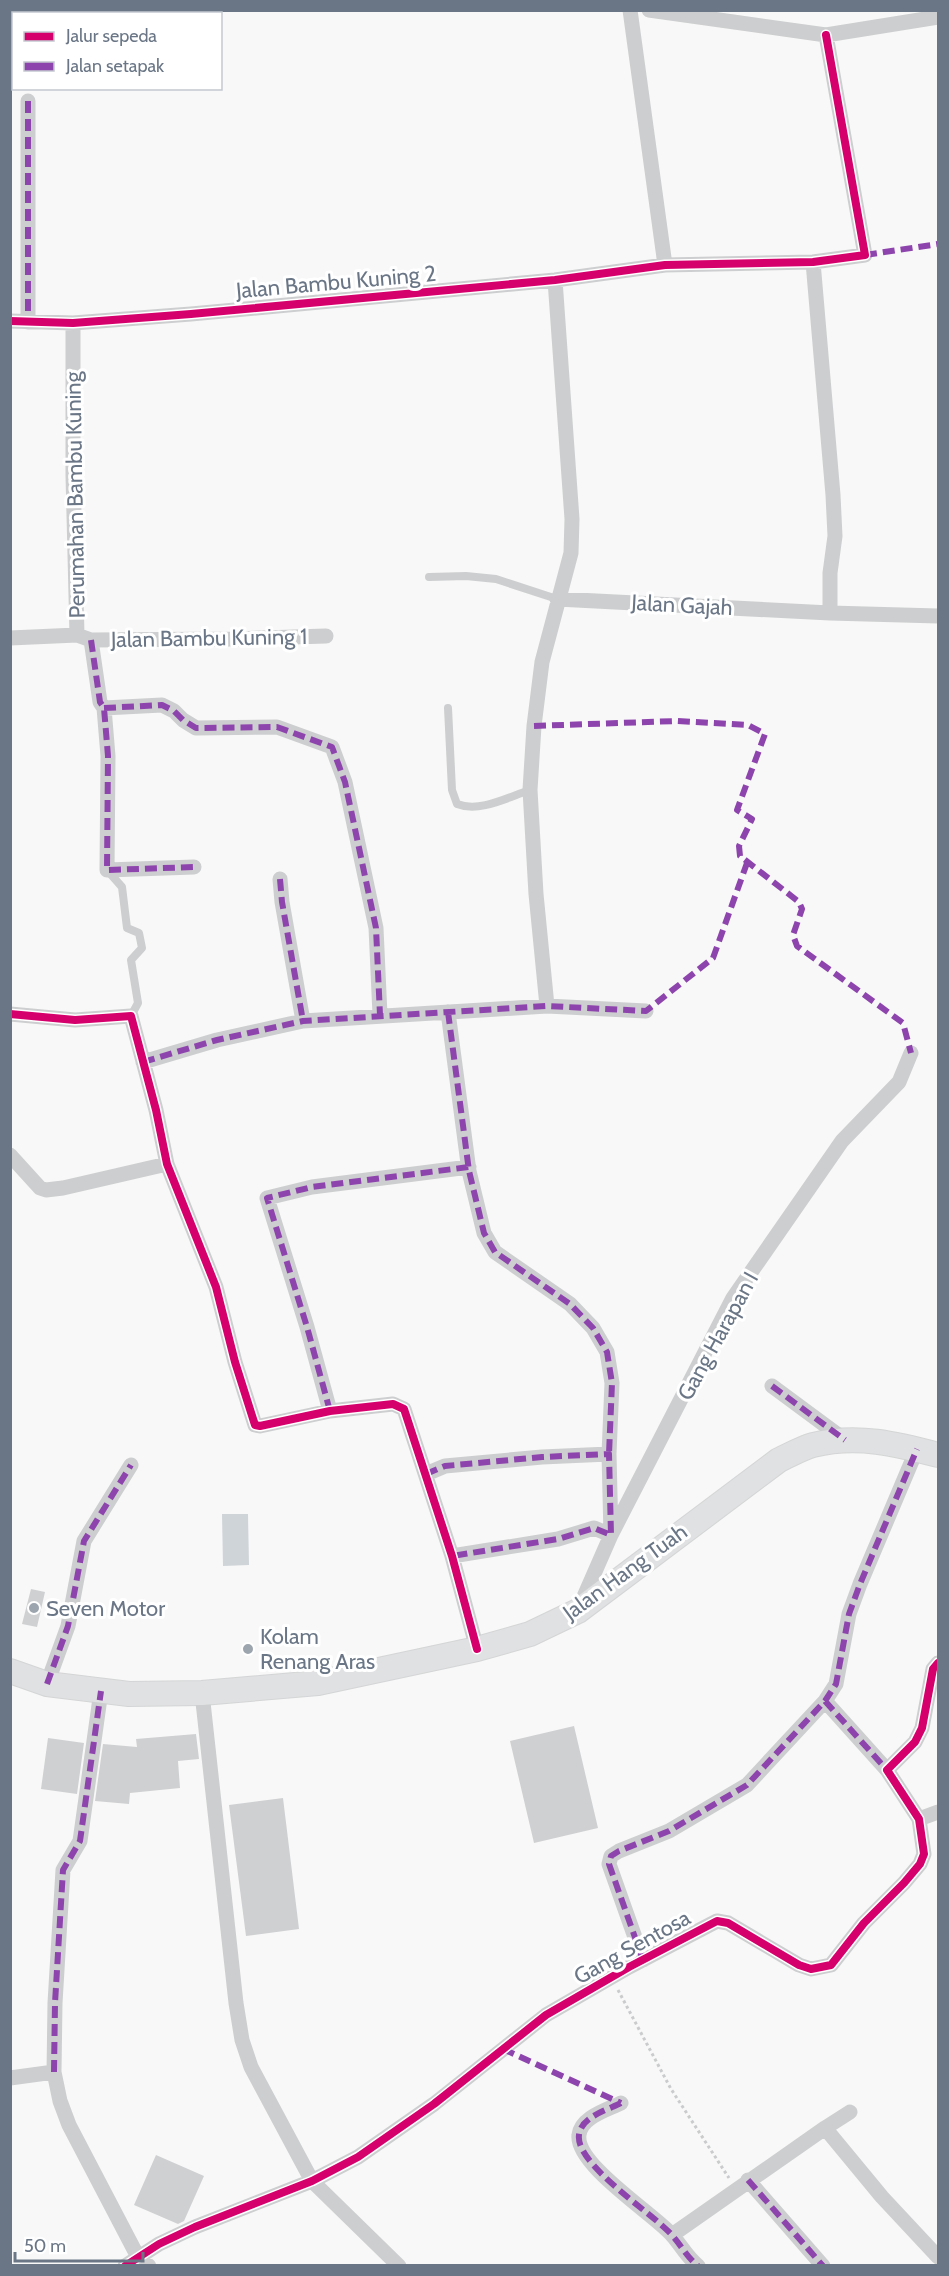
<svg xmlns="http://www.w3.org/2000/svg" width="949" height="2276" font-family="Cabin,sans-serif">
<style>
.water{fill:#cfd4d8}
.building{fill:#cfd0d2}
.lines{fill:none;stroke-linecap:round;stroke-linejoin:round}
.primary-casing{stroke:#d4d5d6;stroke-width:26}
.path{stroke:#cacbcc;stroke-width:3;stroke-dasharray:3 3;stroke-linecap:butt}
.service{stroke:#cdcecf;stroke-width:8}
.minor{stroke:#cdcecf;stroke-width:15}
.primary{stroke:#e0e1e2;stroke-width:24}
.quiet{stroke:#8e44ad;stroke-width:6;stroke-dasharray:12 6;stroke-linecap:butt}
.cycleway-casing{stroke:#fff;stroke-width:11}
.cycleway{stroke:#d6006c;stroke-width:8}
.poi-dot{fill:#9ca4ae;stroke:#fff;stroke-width:2}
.labels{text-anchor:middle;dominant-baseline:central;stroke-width:6;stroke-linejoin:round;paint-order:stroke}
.street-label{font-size:22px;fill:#6a7686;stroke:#fff}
.poi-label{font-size:22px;fill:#6a7686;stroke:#fff;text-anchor:start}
</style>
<rect width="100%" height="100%" fill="#f8f8f8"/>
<path class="water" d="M222,1514H248L249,1565L223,1566Z"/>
<path class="building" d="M31,1589L45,1592L37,1627L22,1624Z
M574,1726L598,1828L534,1843L510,1741Z
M196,1734L199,1759L178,1761L180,1788L130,1793L129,1804L95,1801L103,1744L137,1747L136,1739Z
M48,1738L84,1743L77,1794L41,1789Z
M283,1798L299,1929L246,1936L229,1805Z
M156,2155L204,2176L184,2221L178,2224L134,2205Z"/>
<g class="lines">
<g class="primary-casing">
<path id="primary" d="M10,1671L47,1684L129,1694L202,1693L318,1683L477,1649L530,1634L578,1611L779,1460C790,1455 802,1448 813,1445C857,1434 897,1444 938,1455"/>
</g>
<path class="path" d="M618,1990L671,2089L729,2178"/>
<path class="service" d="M429,577L466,576L496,579L557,599
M448,708L452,790L457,804C480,813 508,797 530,790
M107,870L122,887L127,928L139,933L142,948L131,960L138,1003L131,1016"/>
<path class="minor" d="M630,10L665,265
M649,10L826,35L938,17
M28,101V322
M813,262L833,495L835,536L830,573V613
M10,321L73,323L191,314L555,280L665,265L813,262L865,255L826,35
M73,323V475L77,635
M557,599L830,613L938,616
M10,638L77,635L91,640L233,639L326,636
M91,640L100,702L104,708L108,756L107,870L194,867
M104,708L162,705L174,711L183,720L196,728L277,727L332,747L345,782L376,928L380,1015
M280,879L282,902L303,1021
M547,1006L536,894L530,790L534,726L542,662L571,553L572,519L555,280
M448,1012L469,1171L484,1233L495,1252L570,1304L593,1328L607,1352L612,1383L609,1454
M10,1014L75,1020L131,1016L156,1110L167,1164L216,1287L235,1362L255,1425L260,1426L330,1411L393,1404L404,1409L452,1556L477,1649
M143,1062L217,1040L303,1021L547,1006L646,1011
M10,1155L40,1188L46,1190L63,1188L167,1164
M772,1386L845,1440
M330,1411L307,1327L267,1198L312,1187L469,1167
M426,1474L445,1466L542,1457L609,1454L611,1535L594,1528L558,1539L452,1556
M579,1608L611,1535L733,1298L842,1141L899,1082L911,1053
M47,1684L68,1626L84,1541L131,1465
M101,1691L80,1841L63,1870L55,2003L54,2072L60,2101L69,2125L138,2257L149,2266
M202,1693L236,2003L242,2040L251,2067L312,2181L399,2266
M825,1701L887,1770
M919,1819L938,1812
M643,1960L609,1864L611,1856L619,1851L669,1831L747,1785L825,1701L836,1684L849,1614L860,1584L917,1449
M10,2078L54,2072
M621,2103C607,2110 581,2117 579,2135C575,2164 652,2213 671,2234C682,2246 685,2255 698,2266
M825,2128L850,2112
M748,2180L823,2266
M672,2235L825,2128L882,2197L938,2257
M125,2266L159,2244L195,2227L312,2181L358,2157L434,2104L546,2015L629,1967L717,1921L728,1923L799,1965L811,1969L831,1965L864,1923L904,1883L920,1864L924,1854L919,1819L887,1770L915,1742L922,1728L933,1669L938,1663"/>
<use href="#primary" class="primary"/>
<path class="quiet" d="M28,101V322
M865,255L938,244
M91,640L100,702L104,708L108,756L107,870L194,867
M104,708L162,705L174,711L183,720L196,728L277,727L332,747L345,782L376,928L380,1015
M534,726L676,721L748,725L765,734L737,810L752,819L739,846L740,856L799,902L802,909L793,935L797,946L903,1023L911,1053
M280,879L282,902L303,1021
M448,1012L469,1171L484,1233L495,1252L570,1304L593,1328L607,1352L612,1383L609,1454
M143,1062L217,1040L303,1021L547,1006L646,1011L713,958L747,863
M772,1386L845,1440
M330,1411L307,1327L267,1198L312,1187L469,1167
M426,1474L445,1466L542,1457L609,1454L611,1535L594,1528L558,1539L452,1556
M47,1684L68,1626L84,1541L131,1465
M825,1701L887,1770
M643,1960L609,1864L611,1856L619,1851L669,1831L747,1785L825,1701L836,1684L849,1614L860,1584L917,1449
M503,2049L621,2103
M54,2072L55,2003L63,1870L80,1841L101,1691
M621,2103C607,2110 581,2117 579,2135C575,2164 652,2213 671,2234C682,2246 685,2255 698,2266
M748,2180L823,2266"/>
<g class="cycleway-casing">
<path id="cycleway" d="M10,321L73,323L191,314L555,280L665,265L813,262L865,255L826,35
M10,1014L75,1020L131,1016L156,1110L167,1164L216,1287L235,1362L255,1425L260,1426L330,1411L393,1404L404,1409L452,1556L477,1649
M125,2266L159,2244L195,2227L312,2181L358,2157L434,2104L546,2015L629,1967L717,1921L728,1923L799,1965L811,1969L831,1965L864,1923L904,1883L920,1864L924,1854L919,1819L887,1770L915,1742L922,1728L933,1669L938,1663"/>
</g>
<use href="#cycleway" class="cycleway"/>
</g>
<g class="poi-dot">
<circle cx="34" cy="1608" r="6"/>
<circle cx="248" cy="1649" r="6"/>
</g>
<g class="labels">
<g class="street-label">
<text transform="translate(336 282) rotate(-5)">Jalan Bambu Kuning 2</text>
<text transform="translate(75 495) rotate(-91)">Perumahan Bambu Kuning</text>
<text transform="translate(682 605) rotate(3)">Jalan Gajah</text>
<text transform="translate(209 638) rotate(-1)">Jalan Bambu Kuning 1</text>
<text transform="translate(718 1336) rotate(-61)">Gang Harapan I</text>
<text transform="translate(625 1572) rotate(-36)">Jalan Hang Tuah</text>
<text transform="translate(632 1947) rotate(-29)">Gang Sentosa</text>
</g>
<g class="poi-label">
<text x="46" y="1608">Seven Motor</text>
<text x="260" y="1636">Kolam<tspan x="260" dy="25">Renang Aras</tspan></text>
</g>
</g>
<rect width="949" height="2276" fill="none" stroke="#6a7686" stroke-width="24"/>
<rect x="12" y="12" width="210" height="78" fill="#ffffff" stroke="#c3c8cf" stroke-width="1.5"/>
<rect x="24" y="32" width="30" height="9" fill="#d6006c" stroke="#c3c8cf" stroke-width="1.5"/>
<text x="66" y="42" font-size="18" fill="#6a7686">Jalur sepeda</text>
<rect x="24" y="62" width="30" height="9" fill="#8e44ad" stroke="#c3c8cf" stroke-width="1.5"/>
<text x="66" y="72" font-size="18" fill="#6a7686">Jalan setapak</text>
<path d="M15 2252v9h128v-9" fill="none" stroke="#6a7686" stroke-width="3"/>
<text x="24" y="2252" font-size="18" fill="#6a7686" stroke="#ffffff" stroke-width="4.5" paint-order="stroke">50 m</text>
</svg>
